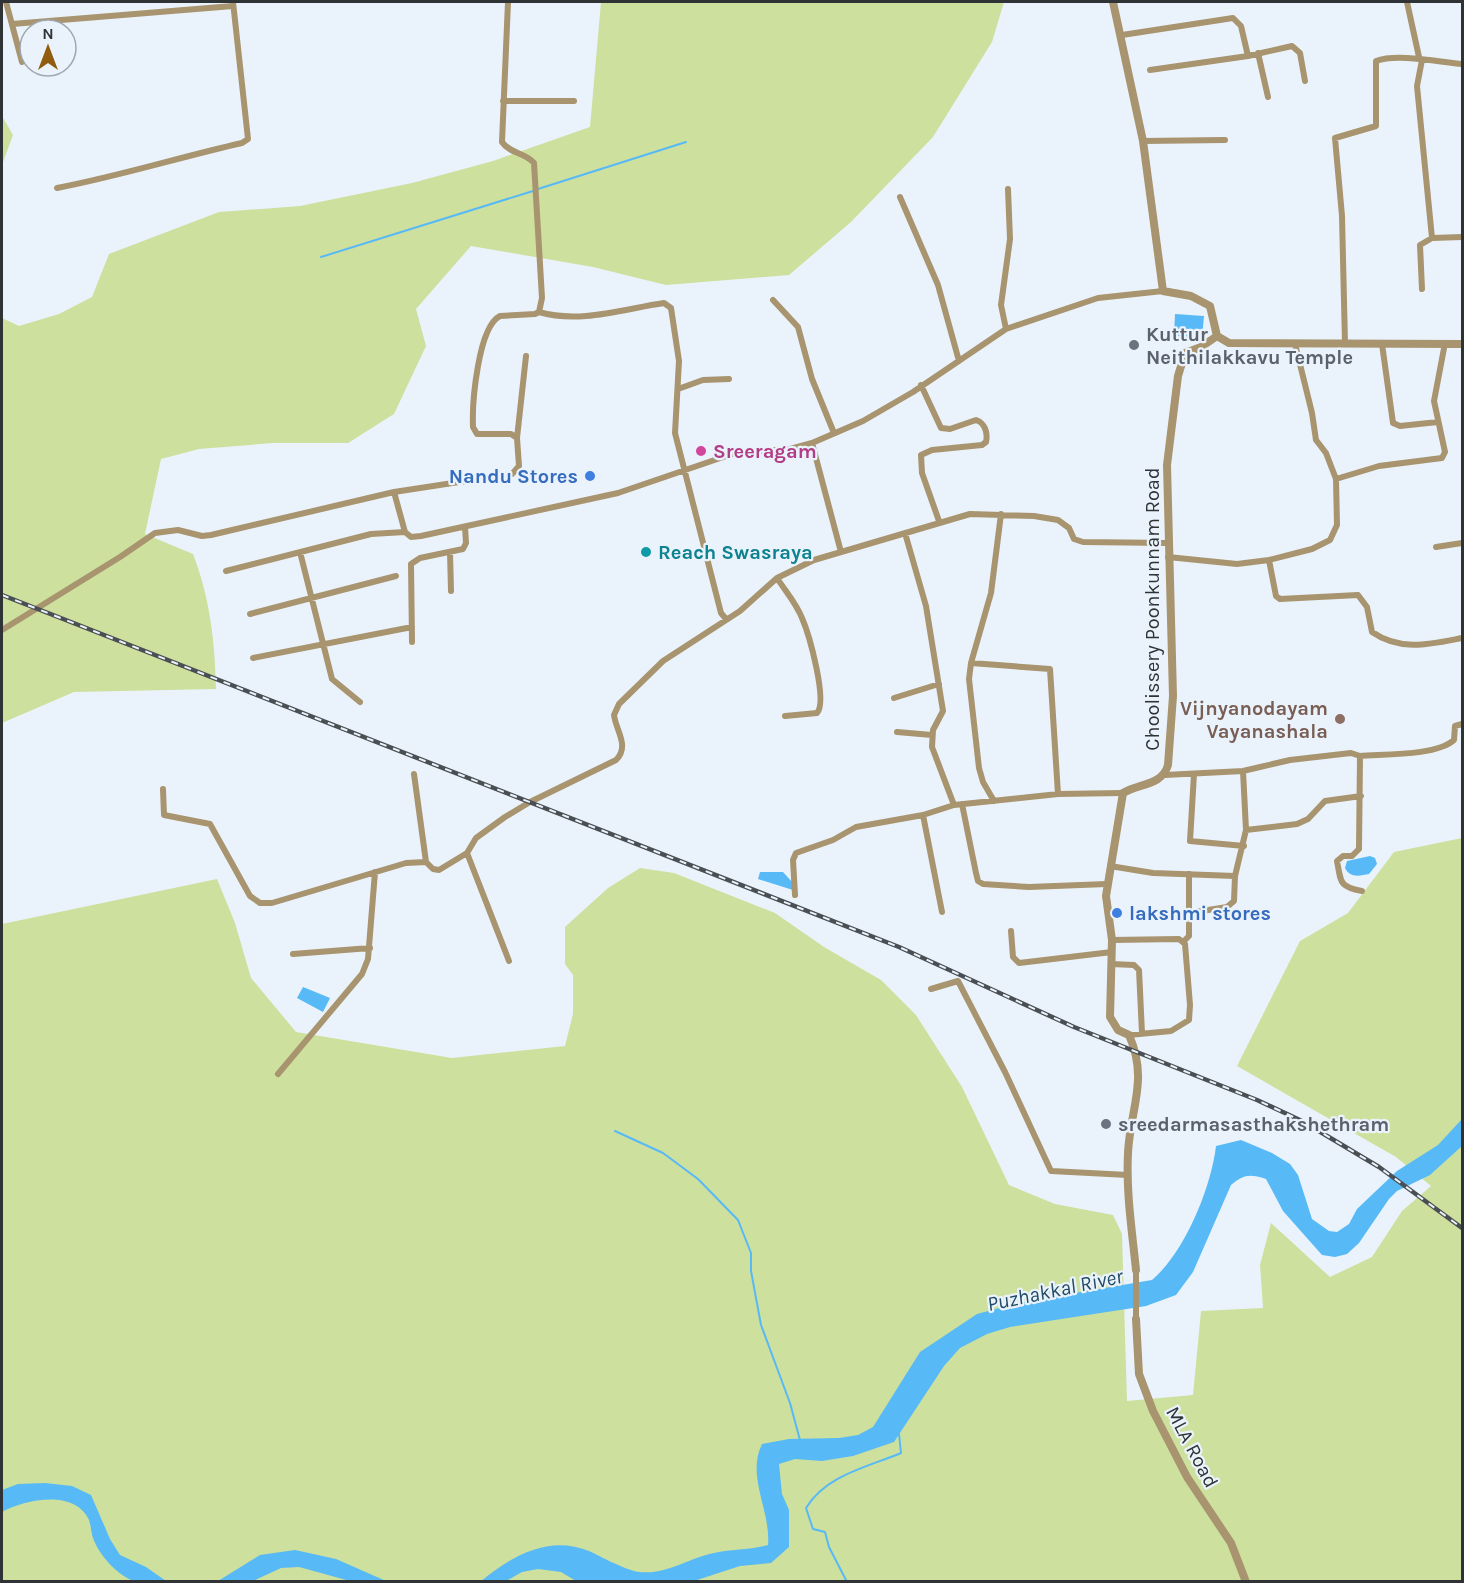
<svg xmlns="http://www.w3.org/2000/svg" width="1464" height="1583" font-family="Karla,sans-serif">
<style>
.green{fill:#cde09e}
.water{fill:#57b9f6}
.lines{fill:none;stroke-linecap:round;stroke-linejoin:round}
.stream{stroke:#57b9f6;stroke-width:2}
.minor{stroke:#a8946e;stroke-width:6}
.tertiary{stroke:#a8946e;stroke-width:8}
.rail-casing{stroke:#4a4f53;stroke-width:4.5}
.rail{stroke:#eaf3fc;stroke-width:2;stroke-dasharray:7;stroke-linecap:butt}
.worship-dot{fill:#6b7280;stroke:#eaf3fc;stroke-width:2}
.hotel-dot{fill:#d1479c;stroke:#eaf3fc;stroke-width:2}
.shop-dot{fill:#3f7fe0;stroke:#eaf3fc;stroke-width:2}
.culture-dot{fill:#0f9aa8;stroke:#eaf3fc;stroke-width:2}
.education-dot{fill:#8d6e63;stroke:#eaf3fc;stroke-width:2}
.labels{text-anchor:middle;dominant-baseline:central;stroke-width:4.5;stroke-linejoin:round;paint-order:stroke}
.worship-label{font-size:20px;font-weight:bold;fill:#5b616d;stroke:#eaf3fc;text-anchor:start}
.hotel-label{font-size:20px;font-weight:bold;fill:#b23c85;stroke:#eaf3fc;text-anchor:start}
.shop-label{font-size:20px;font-weight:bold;fill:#366cbe;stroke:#eaf3fc;text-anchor:end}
.culture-label{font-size:20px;font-weight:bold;fill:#0d838f;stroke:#eaf3fc;text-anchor:start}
.street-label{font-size:20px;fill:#2f3336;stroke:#eaf3fc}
.education-label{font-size:20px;font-weight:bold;fill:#785e54;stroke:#eaf3fc;text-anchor:end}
.water-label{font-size:21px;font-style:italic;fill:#224b64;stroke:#eaf3fc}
</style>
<rect width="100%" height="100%" fill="#eaf3fc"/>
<path class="green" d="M601,2H1004L992,42L933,137L851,222L789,275L666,285L593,267L471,246L416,309L426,346L394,414L348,443H273L199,449L161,459L145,534L193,554C210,598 215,642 216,689L74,692L2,723V318L19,326L59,314L92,297L109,254L219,212L300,206L412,183L493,161L590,127Z
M2,116L13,135L2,165Z
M1462,838V1581L2,1582V924L217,879L235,923L251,978L296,1032L452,1058L565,1046L573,1014V975L565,964V927L608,888L640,868L674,873L775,913L824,947L881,980L916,1015L962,1087L1009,1185L1055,1204L1113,1215L1122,1234L1127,1401L1193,1395L1201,1311L1263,1308L1260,1265L1271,1223L1330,1277L1372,1257L1402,1211L1431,1186L1396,1157L1237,1066L1300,941L1348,913L1394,852Z"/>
<path class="water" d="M1175,314L1204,316L1202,338L1174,336Z
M1370,856L1375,858L1377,864L1369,874C1359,876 1350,878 1345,868L1347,861Z
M760,872H783L793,883V890L758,879Z
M303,987L330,998L323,1012L297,998Z
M1462,1119V1146L1430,1175L1397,1191L1389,1199L1359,1243L1347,1254L1335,1257L1322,1255L1283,1211L1266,1179C1250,1174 1244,1174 1231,1185L1193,1272L1176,1295L1146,1306L1010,1327L987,1334L960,1348L944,1366L894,1442L853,1456L822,1461L795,1459L779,1464L782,1494L789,1510V1547L771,1563L740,1566L694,1581H576L561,1572L538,1569L522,1572L506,1581L480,1582C510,1557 548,1534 589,1551C602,1557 625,1570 639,1572C667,1575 688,1558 714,1553C732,1549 750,1550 768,1545C771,1511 746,1476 762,1444L789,1439L839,1438L858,1435L873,1427L920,1352L977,1314L1022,1302L1152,1280C1185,1252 1211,1188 1216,1146L1241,1140L1272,1153L1290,1164L1298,1175L1312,1219L1329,1231L1337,1232L1349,1224L1357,1209L1397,1171L1438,1145Z
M45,1483L72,1486L91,1495L110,1539L120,1555L146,1567L166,1581C157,1582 143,1583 134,1581C117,1575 99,1555 93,1538C91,1532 91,1526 89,1520C75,1489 25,1499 2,1512V1490L18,1484Z
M295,1550L336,1559L386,1581H350L299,1567L281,1568L253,1581H218L260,1555Z"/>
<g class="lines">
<path class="stream" d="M538,189L686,142
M321,257L533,191
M615,1131L663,1153L698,1179L738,1220L751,1253V1271L761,1325L790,1403L800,1440
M847,1582L829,1547L825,1532L813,1529L806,1508C826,1475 868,1467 901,1453L899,1434"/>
<path class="minor" d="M6,2L22,62
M1407,2L1419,57
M12,24L233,6
M1122,35L1233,18L1241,26L1248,56
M1258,53L1268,97
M1422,60L1417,86L1432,238
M1150,70L1248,56L1292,46L1300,53L1305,81
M503,101H574
M1143,141L1225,140
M57,188C120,176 180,157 242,143L248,139L233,2
M900,197L938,285L959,361
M1422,289L1420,245L1432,238L1462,237
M773,300L798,327L812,379L834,433
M539,312C580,324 623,309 664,303L671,308L679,361L675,433L721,613L726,619
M1006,329L1001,305L1010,239L1008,189
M1345,343L1342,216L1335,138L1376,126V61C1397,53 1439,62 1462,64
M1382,344L1393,423L1400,426L1438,422
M921,385L941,428L950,429L976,420C985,423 988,433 986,442L982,445L932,450L921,455L922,473L939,521
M678,389L703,380L729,379
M517,438L526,356
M812,443L841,552
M1336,479L1379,466L1442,458L1445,452L1434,401L1445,343
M394,492L512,474L519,466L517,438L511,434H477L473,427C472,403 478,327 500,316L535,314L539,312L542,298L534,163C525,152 510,154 502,142L508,2
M905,533L926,606L943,711L933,730L932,747L954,805
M1436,547L1462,543
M300,552L332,679L360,702
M450,552L451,591
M1168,557L1237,564L1269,560L1312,549L1330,540L1337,525L1336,479L1326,453L1316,440L1312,413L1295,344
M1269,560L1276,596L1280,599L1358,595L1367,607L1372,632C1401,652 1431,644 1462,638
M226,571L371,534L405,532
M777,578C786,592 796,603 802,618C809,634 828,701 817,713L785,716
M250,614L396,576
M2,630L120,557L155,533L178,530L202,536L211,535L394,492L405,532L411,537L421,536L618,493L735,453L790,449L812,443L863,421L913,392L1006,329L1098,298L1163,291
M412,642L411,564L420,558L463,549L466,543L465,527
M253,658L412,627
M971,663L1050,669L1058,794
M894,698L939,684
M897,732L932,735
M1360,756L1359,849L1352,856H1343L1337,861C1341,882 1339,887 1362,891
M414,774L426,862
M1194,774L1190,841L1244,846
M1165,775L1243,771L1290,760L1351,753L1360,756C1384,754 1436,756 1454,740L1455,726L1462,724
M163,789L164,815L210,824L250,896L260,903H272L406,863L426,862L433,869L439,870L467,853L476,838L505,817L530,802L616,760C630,746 616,731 614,715L619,704L663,661L740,611L777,578L814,560L970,514L1034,516L1058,520L1069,528L1074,539L1083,542L1168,543
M994,801L983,782L979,768L969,679L971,663L991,593L1001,514
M962,804L976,873L978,881L983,884L1029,887L1107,884
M923,815L942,912
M1246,830L1297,824L1308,819L1325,801L1361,796
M467,853L509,961
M1110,866L1153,873L1235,876
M795,895L793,860L796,853L833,840L856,827L923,815L954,805L1058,794L1123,793
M1189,913L1227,907L1234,901L1235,876L1246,830L1243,771
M1011,931L1013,957L1019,963L1112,952
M1112,940L1179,939L1185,944L1190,1005L1189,1020L1171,1031L1129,1035
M1184,941L1189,936V874
M293,954L370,948
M1111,964L1134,965L1139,970L1142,1033
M931,989L958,981L1005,1072L1051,1171L1128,1175
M278,1074L362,974L368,959L375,872
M1136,1319V1270"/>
<path class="tertiary" d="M1113,2L1143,141L1163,291L1191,296L1210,306L1217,336L1201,347L1185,353L1178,376L1167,465L1173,696L1168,765C1162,786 1139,783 1123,793L1106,896L1112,940L1110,1017L1118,1030L1129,1035C1149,1080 1130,1109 1128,1153C1126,1193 1132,1230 1136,1270
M1217,336L1229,343L1462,344
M1136,1319L1139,1374L1153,1411L1187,1477L1231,1543L1246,1582"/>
<g class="rail-casing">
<path id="rail" d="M2,595L899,947L1074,1027L1257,1100L1302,1121L1379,1167L1462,1228"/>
</g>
<use href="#rail" class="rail"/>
</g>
<g class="worship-dot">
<circle cx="1134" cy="345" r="6"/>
<circle cx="1106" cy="1124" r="6"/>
</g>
<circle class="hotel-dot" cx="701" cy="451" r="6"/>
<g class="shop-dot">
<circle cx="590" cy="476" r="6"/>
<circle cx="1117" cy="913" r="6"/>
</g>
<circle class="culture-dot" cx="646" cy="552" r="6"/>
<circle class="education-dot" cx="1340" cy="719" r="6"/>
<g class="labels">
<g class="worship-label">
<text x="1146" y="334">Kuttur<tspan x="1146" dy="23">Neithilakkavu Temple</tspan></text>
<text x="1118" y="1124">sreedarmasasthakshethram</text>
</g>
<g class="hotel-label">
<text x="713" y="451">Sreeragam</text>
</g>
<g class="shop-label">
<text x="578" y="476">Nandu Stores</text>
<text x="1129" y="913" text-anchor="start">lakshmi stores</text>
</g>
<g class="culture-label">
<text x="658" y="552">Reach Swasraya</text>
</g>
<g class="street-label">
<text transform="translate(1152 609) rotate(-90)">Choolissery Poonkunnam Road</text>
<text transform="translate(1192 1447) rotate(62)">MLA Road</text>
</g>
<g class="education-label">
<text x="1328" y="708">Vijnyanodayam<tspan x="1328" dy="23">Vayanashala</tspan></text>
</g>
<g class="water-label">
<text transform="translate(1055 1290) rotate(-12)">Puzhakkal River</text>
</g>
</g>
<rect width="1464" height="1583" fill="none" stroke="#2f3336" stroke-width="6"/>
<g transform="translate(48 48)"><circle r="28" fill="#eaf3fc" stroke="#9fa6ad" stroke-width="1.5"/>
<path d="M0-4.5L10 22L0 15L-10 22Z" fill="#915c0f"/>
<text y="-9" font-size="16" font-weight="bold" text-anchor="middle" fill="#2f3336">N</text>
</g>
</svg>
